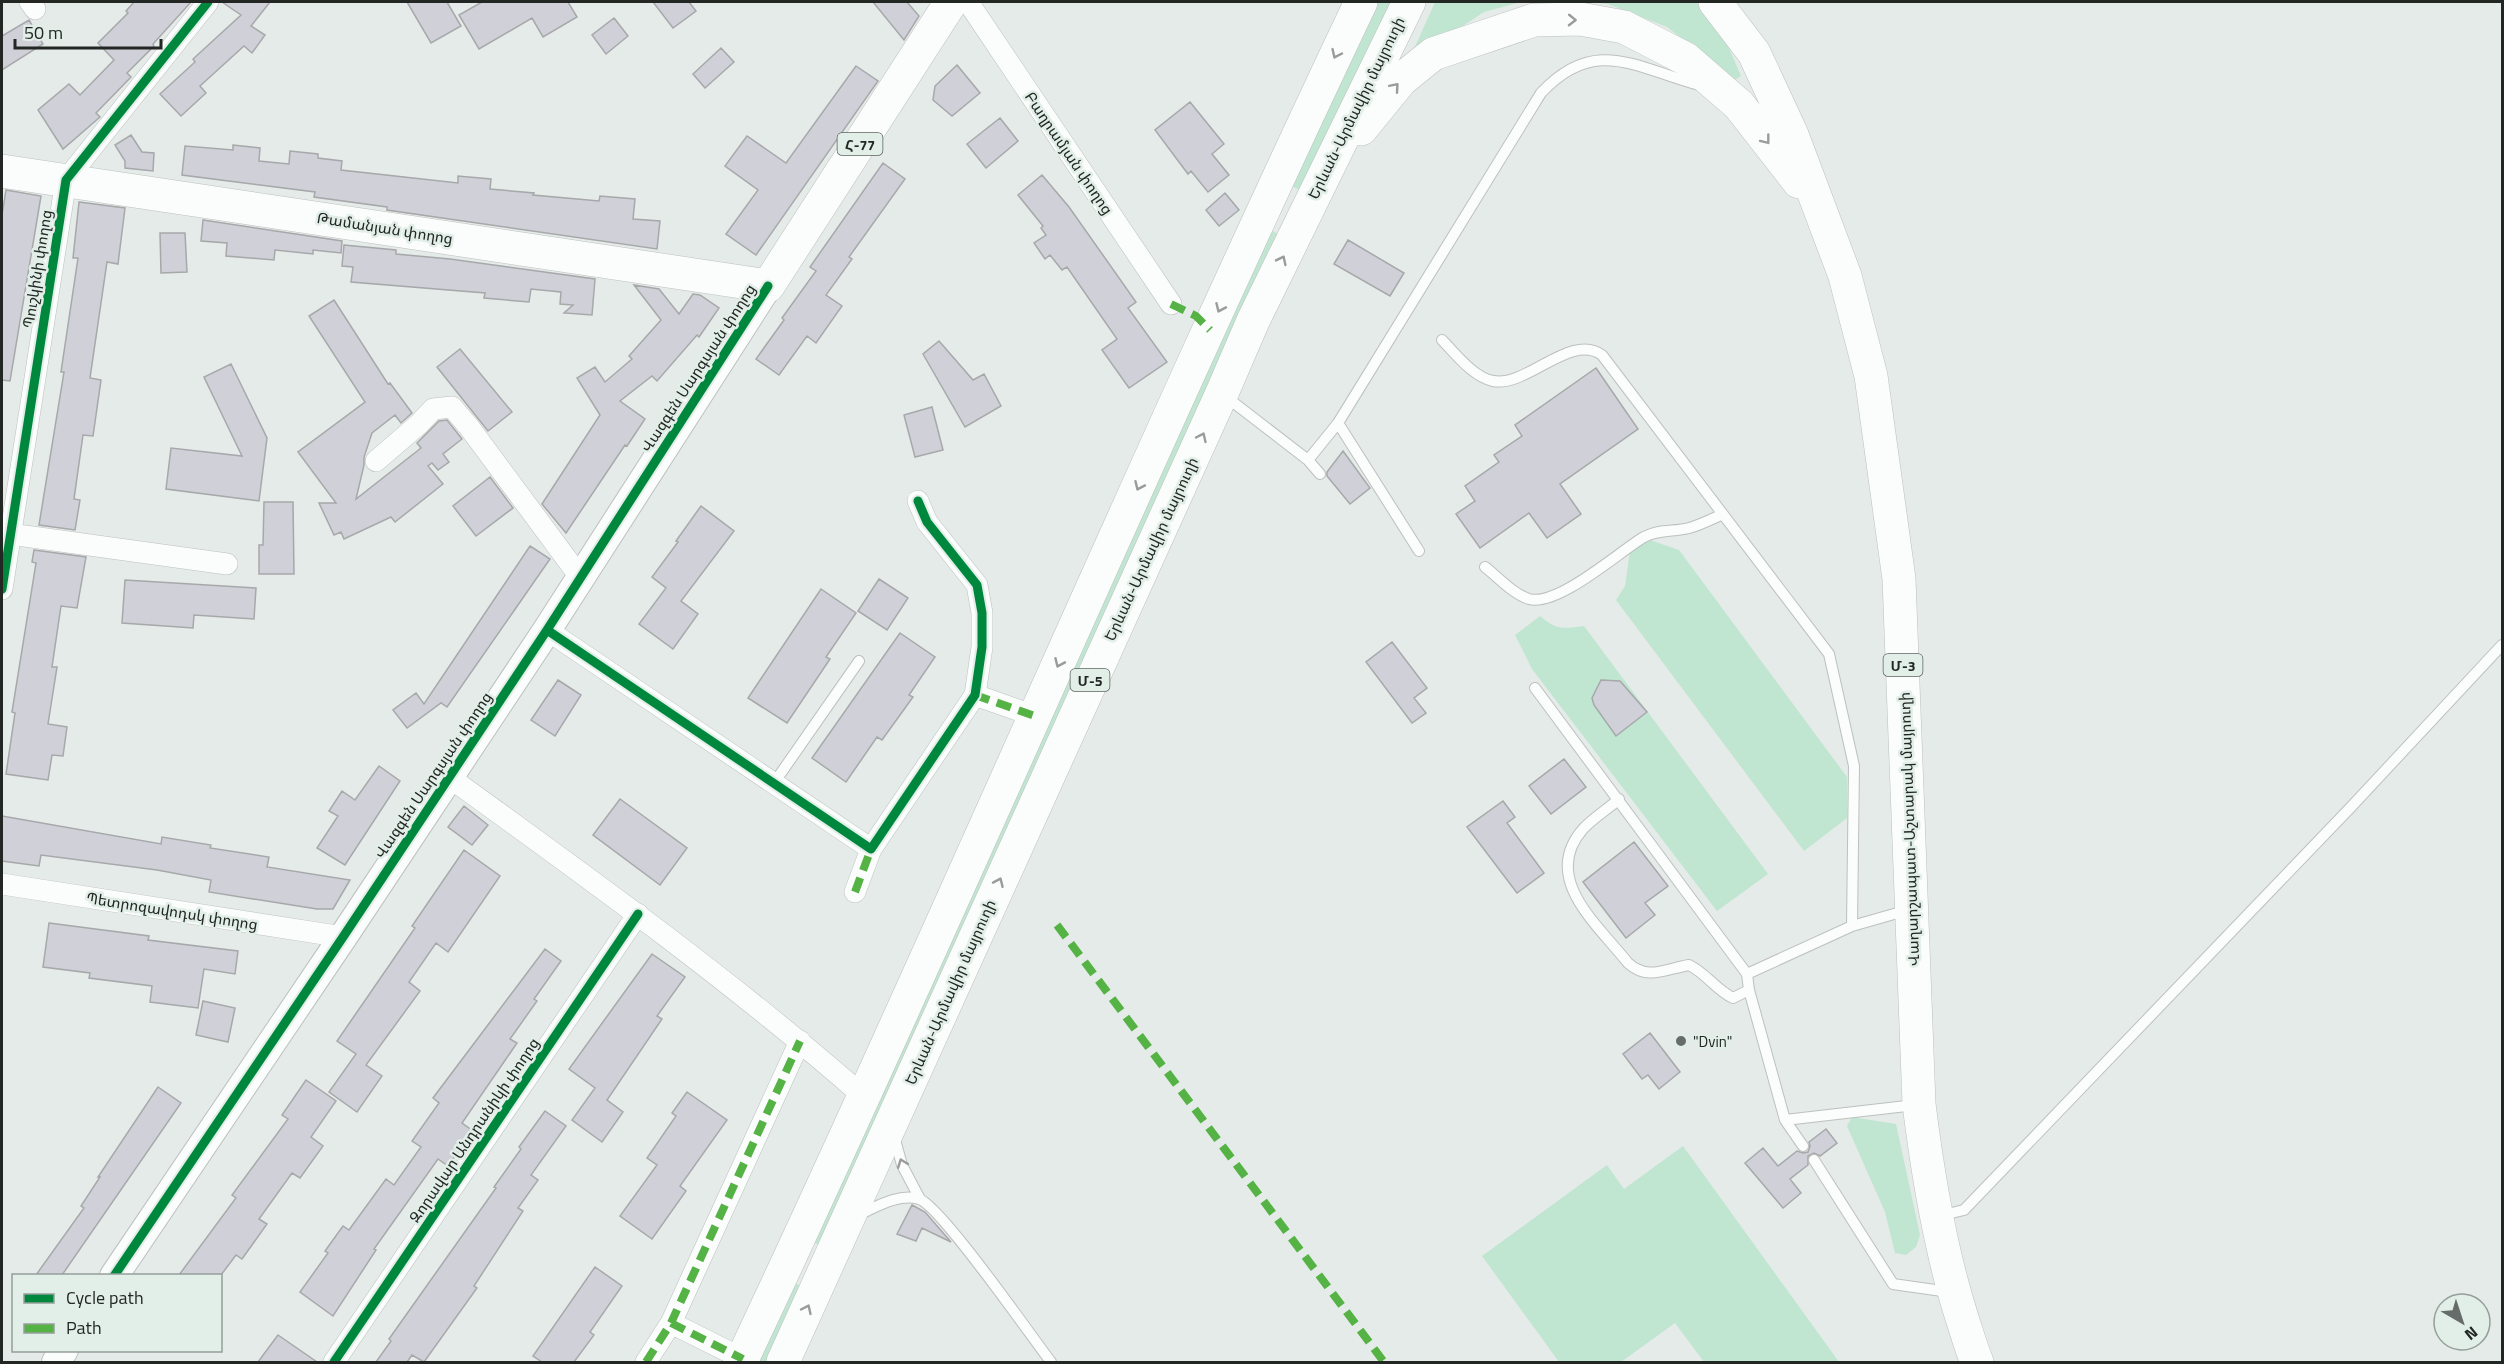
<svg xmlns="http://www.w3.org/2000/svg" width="2504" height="1364" font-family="'Titillium Web','Noto Sans Armenian',sans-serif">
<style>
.green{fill:#c0e5d1}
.building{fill:#d0d0d9;stroke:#a6a8a9;stroke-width:1.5}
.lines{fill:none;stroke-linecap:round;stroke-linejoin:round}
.lane-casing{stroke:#bcc1be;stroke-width:12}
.street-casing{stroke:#bcc1be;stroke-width:22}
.secondary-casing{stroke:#bcc1be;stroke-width:30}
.primary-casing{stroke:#bcc1be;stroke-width:34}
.highway-casing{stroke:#bcc1be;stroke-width:34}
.lane{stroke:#fbfcfc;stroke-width:10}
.street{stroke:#fbfcfc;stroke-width:21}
.secondary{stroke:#fbfcfc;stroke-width:28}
.primary{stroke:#fbfcfc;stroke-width:33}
.highway{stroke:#fbfcfc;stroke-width:33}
.quiet{stroke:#55b245;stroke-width:8;stroke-dasharray:15 8;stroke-linecap:butt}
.cycleway-casing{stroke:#e2eee8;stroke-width:13}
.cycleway{stroke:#00873e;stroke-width:9}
.oneway{stroke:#999c9b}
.poi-dot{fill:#666c69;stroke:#e2eee8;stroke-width:2}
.labels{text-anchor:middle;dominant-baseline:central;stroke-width:5;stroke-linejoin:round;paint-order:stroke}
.shield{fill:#e2eee8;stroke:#5c635f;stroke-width:1.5}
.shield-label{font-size:14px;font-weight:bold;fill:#222724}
.street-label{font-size:15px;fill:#222724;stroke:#e2eee8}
.poi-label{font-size:15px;fill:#222724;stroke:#e2eee8;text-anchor:start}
</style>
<rect width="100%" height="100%" fill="#e5ebe8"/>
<path class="green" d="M1377,2H1391L1300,190L1287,184Z
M1435,2H1521L1484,12L1437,43L1414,49Z
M1588,2H1706L1714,13L1741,76L1735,80L1667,27L1608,4Z
M1267,227L1279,235L823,1247L810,1240Z
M1647,539L1679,550L1847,777V818L1804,851L1616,600L1625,586L1630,551Z
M1540,616C1556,630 1563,629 1584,626L1768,874L1717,911L1532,669L1515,635Z
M1852,1117L1896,1124L1920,1235L1916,1247L1906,1255L1895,1253L1885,1212L1847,1126Z
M1683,1146L1839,1362H1704L1675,1323L1621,1362H1559L1482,1256L1607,1165L1624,1189Z
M792,1282L805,1288L770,1362H754Z"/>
<path class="building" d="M134,2H191L153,44L154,46L127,73L131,77L96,113L100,117L63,149L38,110L69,84L80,95L114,60L98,43L128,13L126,11Z
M222,2H270L251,26L265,35L252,53L244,46L200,86L206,93L181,116L160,94L195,62L193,59L241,15Z
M407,2H447L461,26L431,43Z
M482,2H568L577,17L543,37L532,18L479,49L459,15Z
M653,2H689L696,11L673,28Z
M873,2H907L919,16L904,40Z
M614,18L628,36L606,54L592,35Z
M29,20L43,44L2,70V36Z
M721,48L734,62L705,88L693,74Z
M957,65L980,93L952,116L933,100L935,86Z
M856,66L878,81L756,255L726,234L758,190L725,166L747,136L786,163Z
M1190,102L1224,144L1212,154L1229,175L1208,192L1191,171L1188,174L1155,130Z
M1000,118L1018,141L986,168L967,144Z
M131,135L142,152L154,153L153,171L125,168V161L115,145Z
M233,145L260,148L259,161L289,164L290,151L318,154V158L342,161L341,170L458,183V176L491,179L490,189L534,193L533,195L599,201L600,196L635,199L633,219L660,221L657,249L387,210V207L314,197L315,192L182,175L185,146L233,150Z
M883,163L905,179L849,257L852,259L826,295L842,306L816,343L807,336L779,375L756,359L784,320L782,318L816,271L810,267Z
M1042,175L1069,207L1136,302L1128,308L1167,362L1129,388L1102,350L1117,339L1067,267L1062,270L1050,255L1045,259L1034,243L1046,235L1041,228L1043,226L1018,195Z
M6,190L41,196L10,381L2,380V215Z
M1225,193L1239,210L1219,226L1206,210Z
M79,202L125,208L118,264L107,262L90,378L101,380L93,436L83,435L74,499L80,500L75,530L39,525L64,372H61L78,258H73Z
M203,220L342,241L341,253L313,250V254L275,250L274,260L226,256L227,243L201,241Z
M160,233H185L187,272L161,273Z
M1348,240L1404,273L1390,296L1334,264Z
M344,245L396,250V254L450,259L595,279L592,315L564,313L573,305L560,304L561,292L531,289L529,302L484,298L485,293L351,282L353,267L342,266Z
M634,285L659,289L679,314L693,294L700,295L719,308L699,337L697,335L657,381L652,376L620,401L645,419L627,446L625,445L566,533L542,504L600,415L577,378L595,367L605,382L632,359L629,356L661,320Z
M334,300L388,384L390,383L412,413L401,423L395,415L372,433L364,457V465L356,499L421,448L417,443L439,421L447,420L462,439L443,454L449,462L438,470L432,463L428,466L443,484L395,522L391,517L344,539L341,532L334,535L319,503H336L298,452L365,402L309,316Z
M939,341L973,380L984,374L1001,406L965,427L923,354Z
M460,349L512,412L488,431L437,367Z
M231,364L267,438L259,501L166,489L171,448L242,456L204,377Z
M1596,368L1638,429L1560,484L1581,514L1547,538L1529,513L1480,548L1456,514L1475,501L1465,486L1499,462L1494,455L1522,436L1515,425Z
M932,407L943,450L915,457L904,415Z
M1343,451L1370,488L1350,504L1327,476V472Z
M490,477L513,508L476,536L453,506Z
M264,502H293L294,574H259V545H263Z
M701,506L734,531L681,601L698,614L673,649L639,624L666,588L652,577L678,542L676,541Z
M530,546L550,559L447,707L441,703L407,728L393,710L416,693L424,704Z
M34,550L86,557L77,608L61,606L52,667H57L48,724L67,727L63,756L52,755L48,780L6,774L15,713L12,712L36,563L32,562Z
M879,579L908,598L887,630L858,611Z
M125,580L256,588L254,619L194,615L193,628L122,623Z
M821,589L856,613L826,657L830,659L787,723L748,698Z
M900,633L935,657L909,695L913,697L882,740L877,737L846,782L812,758Z
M1392,642L1427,688L1414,698L1426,713L1412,723L1366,662Z
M558,680L581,695L555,736L531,720Z
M1601,680L1620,681L1647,712L1616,736L1594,705L1592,698Z
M1564,759L1586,787L1551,814L1529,786Z
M379,766L400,781L345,865L317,848L338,816L329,811L342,791L355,800Z
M620,799L687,848L660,885L593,835Z
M1503,801L1515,817L1507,823L1544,873L1517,893L1467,827Z
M464,806L488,825L472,845L448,827Z
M2,816L161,844L162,837L211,845L210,848L269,857L267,867L350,880L333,909H317L209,892L211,880L157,870L41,855L39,866L2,861Z
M1634,842L1668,886L1645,903L1655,915L1626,938L1583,882Z
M464,850L500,876L448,952L436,943L409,982L420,991L366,1065L382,1076L357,1112L329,1092L356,1054L337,1041L415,928L412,926Z
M49,923L149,936L148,940L238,951L235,974L204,969L198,1008L150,1002L152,986L89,978L90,973L43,967Z
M545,949L561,961L534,999L537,1001L510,1039L517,1043L462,1123L473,1131L448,1166L438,1159L374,1249L376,1250L333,1316L300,1292L328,1253L325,1251L343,1226L349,1230L386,1179L394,1185L421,1147L412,1141L439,1103L433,1098Z
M652,954L685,977L657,1016L662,1019L607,1100L623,1112L602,1142L572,1120L595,1088L569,1069Z
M203,1001L235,1008L228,1042L196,1035Z
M1650,1033L1680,1072L1659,1089L1648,1075L1642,1079L1623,1054Z
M306,1080L336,1101L311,1137L323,1146L300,1178L292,1173L259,1219L267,1224L242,1259L236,1255L221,1275H179L236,1198L232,1195L288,1119L282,1115Z
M158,1087L181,1103L62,1275H36L84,1208L81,1206L100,1177H98Z
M687,1092L727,1120L680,1186L686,1191L652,1239L620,1216L657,1165L647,1158L676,1116L672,1113Z
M545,1111L566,1126L531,1175L538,1180L518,1208L523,1211L474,1286L477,1288L424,1362L412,1355L407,1362H376L391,1341L389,1339L496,1188L494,1187L521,1149L519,1147Z
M1826,1129L1837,1143L1820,1156L1814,1153L1808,1156V1165L1790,1179L1801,1193L1783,1208L1745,1163L1763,1148L1778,1166L1797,1151L1803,1153L1808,1152L1810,1146L1809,1142Z
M912,1205L925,1212L951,1242L922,1228L916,1241L897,1234Z
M595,1267L622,1286L590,1332L594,1335L574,1362H542L533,1356Z
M278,1335L317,1362H258Z"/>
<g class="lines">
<g class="lane-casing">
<path id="lane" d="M1442,340C1456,354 1473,377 1493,381C1526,388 1571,332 1602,355L1829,654L1854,766L1852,926
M1225,396L1308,460L1320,474
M1338,423L1419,551
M1308,460L1338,423L1541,93C1595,35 1636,68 1699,85
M1485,567C1498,577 1513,594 1529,599C1558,607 1620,551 1644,537C1659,529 1674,532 1689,528C1700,525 1712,519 1723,514
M1535,688L1747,974L1749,990L1785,1120
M774,783L859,661
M1619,799C1608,809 1593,818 1583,829C1540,878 1598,925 1628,963C1648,981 1665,969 1689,965C1707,974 1715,989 1733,998L1749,990
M1747,974L1852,926L1908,910
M894,1136L902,1165L920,1199
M1803,1146L1785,1120L1915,1105
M1814,1160L1893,1284L1949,1292
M858,1215C876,1207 899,1193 919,1199C940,1205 1031,1336 1051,1362
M1939,1216L1964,1210L2351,807L2502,645"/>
</g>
<g class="street-casing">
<path id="street" d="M30,2L35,9
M968,2L1171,304
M376,461L419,424L433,409L452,407L469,427L580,577
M10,534L227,564
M2,589L66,180L208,2
M547,630L871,849L975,695L982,647V613L977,585L927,522L918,501
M975,695L1035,716
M449,777C590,879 732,981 863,1096
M2,884L343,937
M855,892L871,849
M671,1323L743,1359
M334,1362L638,914
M646,1362L671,1323L800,1041"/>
</g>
<g class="secondary-casing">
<path id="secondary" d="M114,1276L343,937L547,630L768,286
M56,1362L64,1350"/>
</g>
<g class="primary-casing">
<path id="primary" d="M2,171L768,286L951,2"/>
</g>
<g class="highway-casing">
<path id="highway" d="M1715,2L1754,53L1792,135L1845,276L1871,376L1899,579L1919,1104C1928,1177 1940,1249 1962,1318C1967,1333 1971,1348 1977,1362
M1361,129L1401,80L1433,54L1534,20L1580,19L1624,27L1686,59L1739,105L1799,182
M741,1362C953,911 1147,452 1361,2
M783,1362L1222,393L1253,321L1409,2"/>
</g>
<use href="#lane" class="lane"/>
<use href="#street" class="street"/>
<use href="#secondary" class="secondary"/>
<use href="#primary" class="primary"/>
<use href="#highway" class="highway"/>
<path class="quiet" d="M1171,304L1196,316L1210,330
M975,695L1035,716
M855,892L871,849
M1057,925L1384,1362
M671,1323L743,1359
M646,1362L671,1323L800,1041"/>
<g class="cycleway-casing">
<path id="cycleway" d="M2,589L66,180L208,2
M547,630L871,849L975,695L982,647V613L977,585L927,522L918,501
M114,1276L343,937L547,630L768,286
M334,1362L638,914"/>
</g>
<use href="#cycleway" class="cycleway"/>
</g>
<defs><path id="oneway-chevron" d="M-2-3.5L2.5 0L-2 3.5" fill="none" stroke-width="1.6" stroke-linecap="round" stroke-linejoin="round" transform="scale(1.5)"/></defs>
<g class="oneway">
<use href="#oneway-chevron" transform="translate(1572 20) rotate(1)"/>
<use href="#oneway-chevron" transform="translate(1336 54) rotate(115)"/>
<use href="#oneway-chevron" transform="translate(1395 87) rotate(-49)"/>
<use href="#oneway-chevron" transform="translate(1766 140) rotate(52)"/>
<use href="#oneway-chevron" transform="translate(1282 260) rotate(-64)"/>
<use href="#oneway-chevron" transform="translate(1220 308) rotate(114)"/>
<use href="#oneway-chevron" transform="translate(1202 437) rotate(-65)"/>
<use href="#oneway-chevron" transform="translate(1139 486) rotate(114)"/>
<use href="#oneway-chevron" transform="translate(1059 663) rotate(114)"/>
<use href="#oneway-chevron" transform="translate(999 882) rotate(-66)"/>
<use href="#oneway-chevron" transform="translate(902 1163) rotate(-111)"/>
<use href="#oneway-chevron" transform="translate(807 1309) rotate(-65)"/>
</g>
<circle class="poi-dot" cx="1681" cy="1041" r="6"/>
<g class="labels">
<g class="shield">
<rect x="837.5" y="133" width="45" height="22" rx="4.5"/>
<rect x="1883.5" y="654" width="39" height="22" rx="4.5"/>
<rect x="1070.5" y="669" width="39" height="22" rx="4.5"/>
</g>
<g class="shield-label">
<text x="860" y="144">Հ-77</text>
<text x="1903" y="665">Մ-3</text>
<text x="1090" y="680">Մ-5</text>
</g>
<g class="street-label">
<text transform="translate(1356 108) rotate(-64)">Երևան-Արմավիր մայրուղի</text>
<text transform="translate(1069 153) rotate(56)">Բաղրամյան փողոց</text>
<text transform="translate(385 228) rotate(9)">Թամանյան փողոց</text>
<text transform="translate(37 269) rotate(-81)">Պուշկինի փողոց</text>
<text transform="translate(698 368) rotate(-57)">Վազգեն Սարգսյան փողոց</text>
<text transform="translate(1151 549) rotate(-65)">Երևան-Արմավիր մայրուղի</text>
<text transform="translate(433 775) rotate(-56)">Վազգեն Սարգսյան փողոց</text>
<text transform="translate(1909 829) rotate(-92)">Վաղարշապատ-Աշտարակ մայրուղի</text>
<text transform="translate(172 911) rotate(9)">Պետրոզավոդսկ փողոց</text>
<text transform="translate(950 992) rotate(-66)">Երևան-Արմավիր մայրուղի</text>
<text transform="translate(474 1130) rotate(-56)">Զորավար Անդրանիկի փողոց</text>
</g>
<g class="poi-label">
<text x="1693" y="1041">"Dvin"</text>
</g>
</g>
<rect width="2504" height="1364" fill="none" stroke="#222724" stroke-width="6"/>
<rect x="12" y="1274" width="210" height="78" fill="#e2eee8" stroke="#959e9a" stroke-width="1.5"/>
<rect x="24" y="1294" width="30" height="9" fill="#00873e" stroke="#959e9a" stroke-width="1.5"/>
<text x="66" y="1304" font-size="18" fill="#222724">Cycle path</text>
<rect x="24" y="1324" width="30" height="9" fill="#55b245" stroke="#959e9a" stroke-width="1.5"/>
<text x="66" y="1334" font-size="18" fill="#222724">Path</text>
<g transform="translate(2462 1322) rotate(141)"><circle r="28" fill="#e2eee8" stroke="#959e9a" stroke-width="1.5"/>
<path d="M0-4.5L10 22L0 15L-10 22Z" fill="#666c69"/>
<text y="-9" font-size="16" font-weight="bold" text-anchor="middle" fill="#222724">N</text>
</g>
<path d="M15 39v9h146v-9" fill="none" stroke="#222724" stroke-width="3"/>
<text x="24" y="39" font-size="18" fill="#222724" stroke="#e2eee8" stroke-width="4.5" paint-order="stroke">50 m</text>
</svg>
